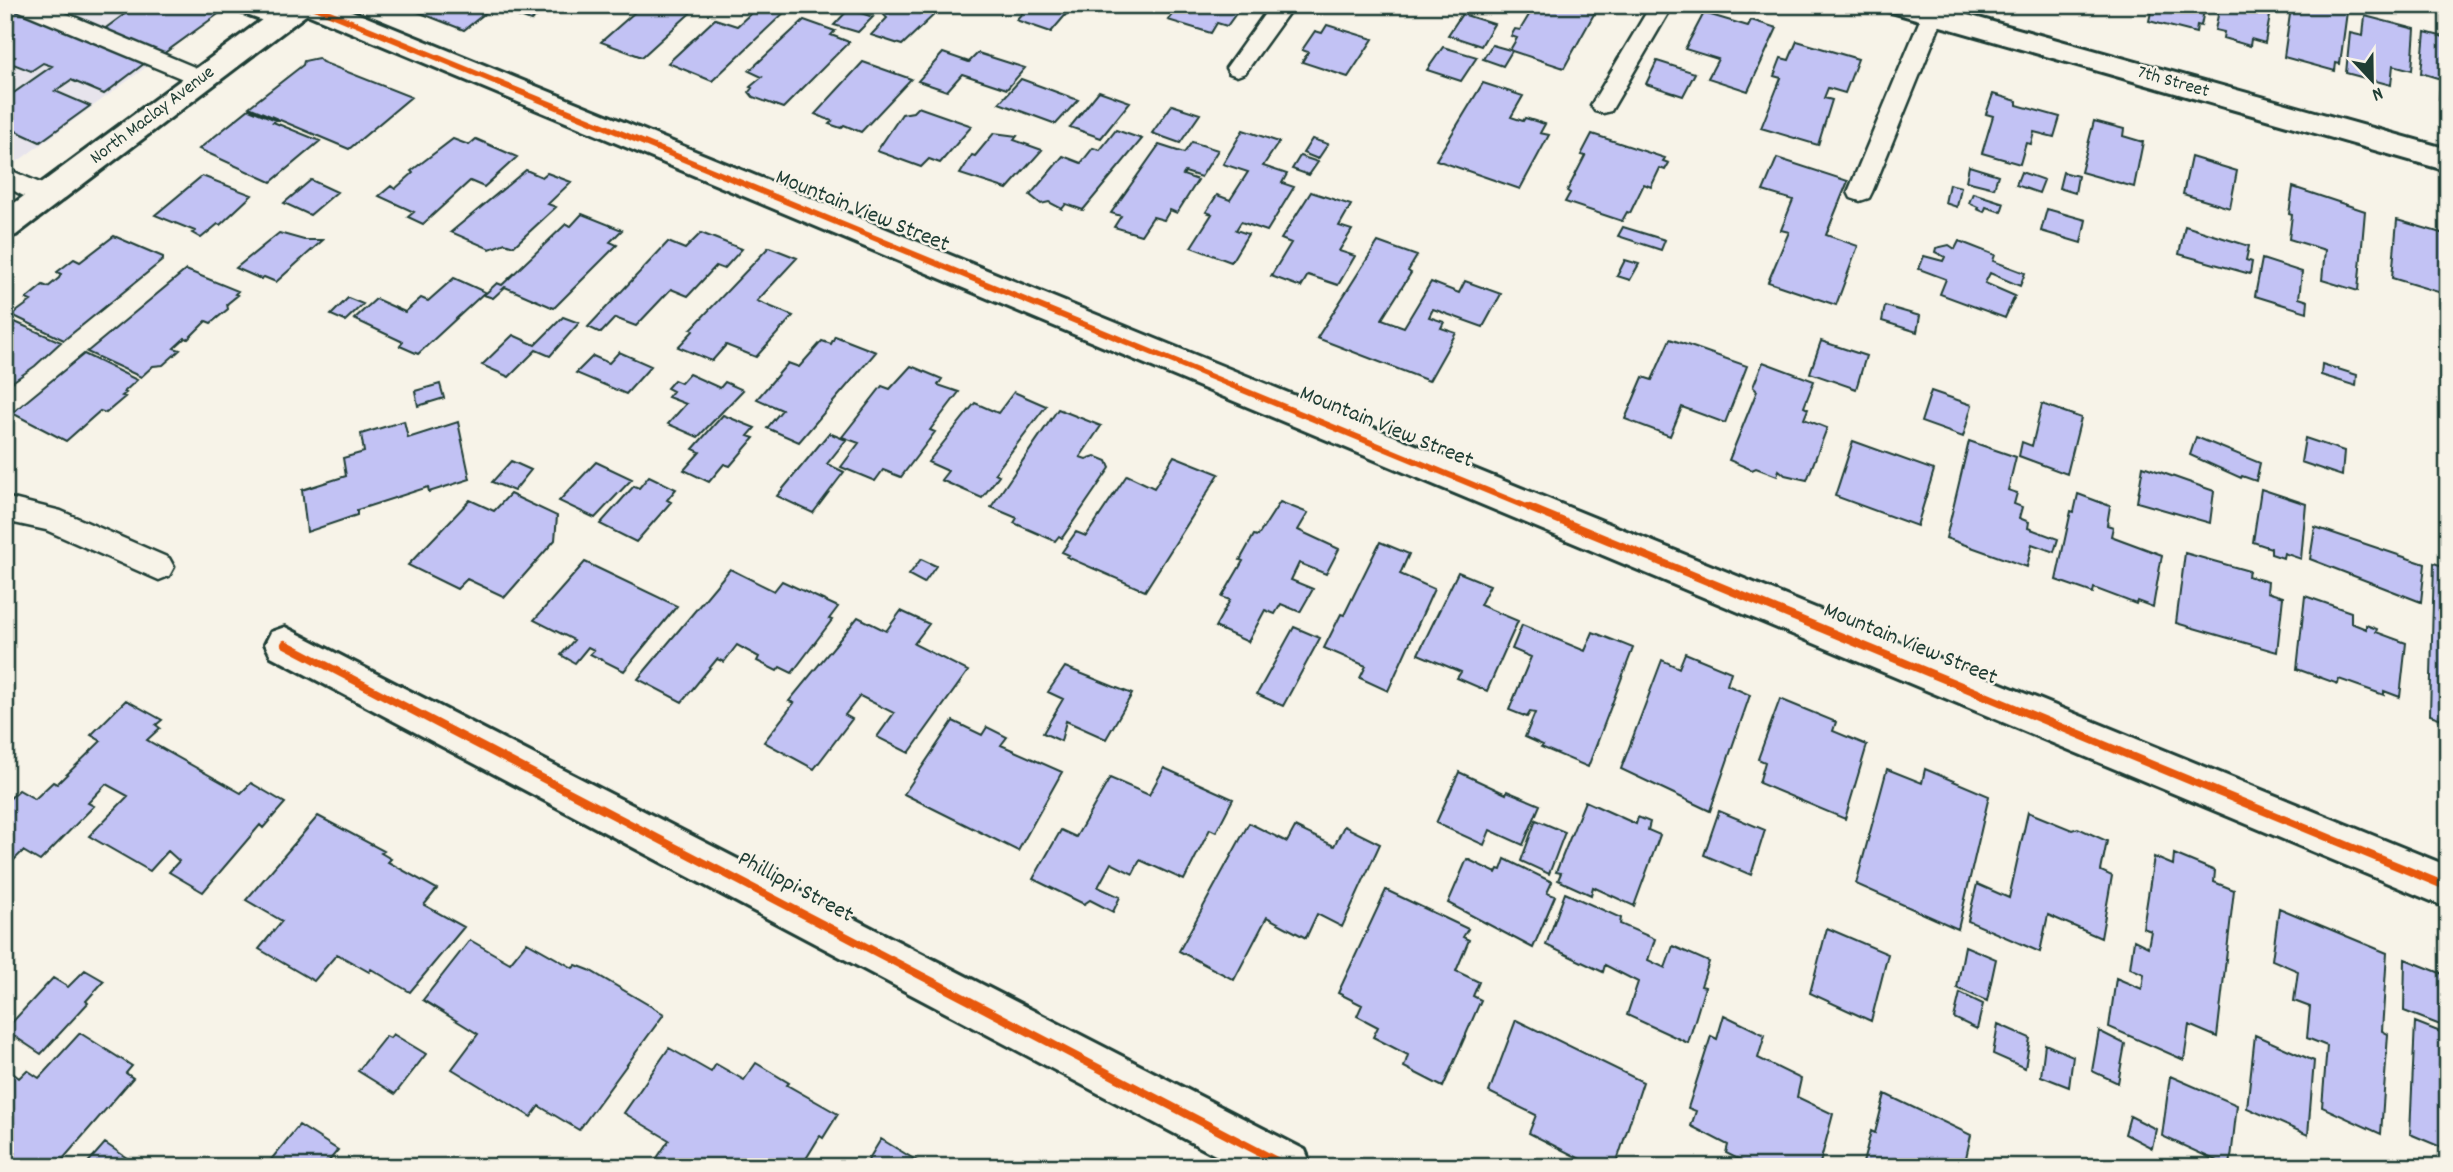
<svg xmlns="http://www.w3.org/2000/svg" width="2453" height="1172" font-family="Dekko,sans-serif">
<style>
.built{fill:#e7e4ec}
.building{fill:#c2c2f4;stroke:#1f3d34;stroke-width:2}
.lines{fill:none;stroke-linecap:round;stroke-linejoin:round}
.service-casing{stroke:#1f3d34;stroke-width:5}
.minor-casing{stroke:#1f3d34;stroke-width:6}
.tertiary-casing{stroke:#1f3d34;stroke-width:6}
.primary-casing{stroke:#1f3d34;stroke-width:6}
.service{fill:#f7f3e8;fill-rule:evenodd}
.minor{fill:#f7f3e8;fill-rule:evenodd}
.tertiary{fill:#f7f3e8;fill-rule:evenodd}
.primary{fill:#f7f3e8;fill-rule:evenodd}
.cycleway-far1-casing{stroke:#f7f3e8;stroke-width:10}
.cycleway-casing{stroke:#f7f3e8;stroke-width:12}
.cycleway-far1{stroke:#e8590c;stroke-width:6}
.cycleway{stroke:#e8590c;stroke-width:8}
.labels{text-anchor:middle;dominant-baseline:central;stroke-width:5;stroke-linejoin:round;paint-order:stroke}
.far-street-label{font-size:19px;fill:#1f3d34;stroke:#f7f3e8}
.street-label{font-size:23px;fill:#1f3d34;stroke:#f7f3e8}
</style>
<rect width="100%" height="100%" fill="#f7f3e8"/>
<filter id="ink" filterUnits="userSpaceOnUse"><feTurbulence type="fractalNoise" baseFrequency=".0143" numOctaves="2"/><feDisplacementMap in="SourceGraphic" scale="14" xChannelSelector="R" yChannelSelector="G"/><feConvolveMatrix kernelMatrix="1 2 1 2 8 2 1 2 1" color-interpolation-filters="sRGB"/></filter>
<g filter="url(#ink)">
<path class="built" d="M5,5H231L10,167L5,164Z"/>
<path class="building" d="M137,5H224L228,7L163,54L103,30Z
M400,5H550L531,21L493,7L464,30Z
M643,5H699L642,57L601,42Z
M760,5H777L788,9L712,81L668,63L715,19L737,26Z
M894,5L918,7L936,13L902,45L871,35L887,18L884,15Z
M1029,5H1074L1051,32L1016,20Z
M1179,5H1235L1240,8L1227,26L1217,23L1211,33L1168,20Z
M1535,5H1599L1564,68L1512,51L1503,66L1483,59L1492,45L1510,50L1517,38L1511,36L1515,29L1520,30Z
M2148,5H2205L2201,26L2197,25L2196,33L2149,21L2151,12L2147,11Z
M2220,5H2272L2265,43L2251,39L2250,46L2223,38L2224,32L2215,30Z
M2302,5H2322L2347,12L2340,64L2336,63L2335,71L2284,57L2291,7L2302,10Z
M5,6L145,63L104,94L71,80L55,91L90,106L40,142L5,126V99L52,66L43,63L31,71L8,62L15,57L5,53Z
M849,9L873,17L858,32L834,25Z
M1704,13L1748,26L1751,20L1777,28L1748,91L1708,78L1718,59L1685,49Z
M1462,14L1494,24L1481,46L1448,35Z
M2365,16L2415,29L2412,70L2393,65L2391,85L2346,73L2350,33L2363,36Z
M804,20L835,31L831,35L849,42L783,108L753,97L749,92L752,88L750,87L762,77L749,71Z
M1327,25L1373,39L1348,77L1302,62L1308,52L1302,50L1315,31L1322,33Z
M2425,32L2448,38V102L2439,99L2441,79L2421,73Z
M1797,41L1858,59L1845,93L1828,88L1824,98L1832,100L1818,145L1761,128L1781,78L1774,76L1781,58L1789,60Z
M1443,47L1477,57L1461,81L1427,70Z
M943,53L969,62L978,53L1025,68L1007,89L962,74L947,91L918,81Z
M318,58L322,62L411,97L349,149L249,107L303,65L304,61Z
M1657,61L1695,73L1683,96L1646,84Z
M863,62L911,79L861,132L844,125L841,128L829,124L832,121L815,114Z
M1021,79L1078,100L1056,124L999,103Z
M1483,83L1523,96L1511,117L1523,121L1525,118L1545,124L1540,133L1549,135L1520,189L1436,160Z
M1099,91L1130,102L1101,138L1070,127Z
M1993,94L2017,101V105L2060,117L2054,137L2034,132L2031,144L2026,143L2020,164L1982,153L1993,116L1986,114Z
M1172,105L1200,114L1180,143L1152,133Z
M918,107L972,126L940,163L929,159L921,167L877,151L902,114L913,112Z
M249,109L276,120L273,122L320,141L271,182L199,149Z
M2094,121L2124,129L2123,136L2143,142L2134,187L2081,172Z
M1116,130L1142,139L1083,210L1066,204L1062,209L1049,202L1041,204L1030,195L1063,156L1081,163L1093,148L1100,150Z
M1243,130L1279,142L1263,166L1287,174L1282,183L1294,187L1267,231L1241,222L1236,230L1248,234L1231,262L1191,247L1212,214L1206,212L1217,195L1230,200L1248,172L1223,164Z
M994,133L1017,136L1014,140L1042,150L1007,189L960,174L972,155L975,156Z
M1592,134L1665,158L1663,161L1669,163L1665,170L1660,168L1651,187L1644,184L1630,213L1627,212L1622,221L1565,202L1570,193L1567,191L1585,156L1581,155Z
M453,139L469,145L476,139L517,157L484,187L470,181L423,224L408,217L414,212L379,196L391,186L395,189L413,173L411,171Z
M1312,139L1328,144L1318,159L1303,153Z
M1192,142L1218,150L1201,177L1185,172L1183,175L1198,180L1177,213L1170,210L1164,220L1153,217L1141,235L1114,227L1121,216L1111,213L1159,145L1184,153Z
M1300,156L1318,162L1309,175L1292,169Z
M2191,157L2237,171L2230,208L2183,194Z
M1777,158L1848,181L1826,235L1858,246L1836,305L1768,282L1789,232L1781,230L1793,200L1763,191Z
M1969,166L1998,175L1994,188L1966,181Z
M526,170L542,177L547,173L571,182L548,204L556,207L514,246L505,243L490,249L451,232Z
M2021,172L2044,180L2039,193L2016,185Z
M2063,172L2078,176L2075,193L2059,188Z
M202,176L252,195L220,225L218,224L201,238L192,233L195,231L155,215Z
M311,180L337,192L310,215L284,203Z
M1949,184L1961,187L1957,207L1945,203Z
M2293,187L2365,211L2358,291L2322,280L2325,250L2289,239L2292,215L2289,214Z
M1311,192L1351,205L1339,226L1352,230L1339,251L1355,256L1338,285L1308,275L1301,287L1271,276L1291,243L1281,239Z
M1973,193L2004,203L2001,212L1986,207L1984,212L1977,209L1978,207L1969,203Z
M2047,209L2086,220L2081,243L2041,231Z
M582,214L622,230L610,242L617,245L554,308L505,287L493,298L484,295L497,283L502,285L566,224L571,226Z
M2397,220L2448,235V295L2392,278Z
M2185,226L2249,246L2246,260L2252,262L2250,274L2179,254Z
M1623,227L1665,240L1661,250L1618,236Z
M279,233L304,240H323L276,282L264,277L261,279L236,268Z
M701,233L742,249L724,269L716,266L688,296L671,289L636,326L615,318L601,333L588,327L668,242L685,249Z
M114,236L163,257V260L64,340L12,315L31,301L26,299L43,285L48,287L59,278L61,274L57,272L74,259L80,262Z
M1959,241L1995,255L1993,261L2025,273L2020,286L1990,273L1985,283L2015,296L2005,318L1940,294L1946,279L1919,269L1924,256L1943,261L1945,257L1935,252L1936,248L1949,245L1955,249Z
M1378,242L1417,256L1408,271L1411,273L1382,319L1404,327L1431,282L1459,293L1465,281L1501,294L1483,327L1433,309L1429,317L1444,322L1441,328L1456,333L1429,381L1317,338Z
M769,247L797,258L757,301L793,316L756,357L726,345L712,361L678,347L694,330L691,329Z
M2262,259L2302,272L2299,298L2308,301L2307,312L2255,296Z
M1625,260L1639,264L1630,280L1617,276Z
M186,270L238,291L235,294L238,295L227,304L228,309L211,323L206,321L188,339L185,338L174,348L180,350L163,365L153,366L141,377L87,352Z
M454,278L485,292L418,354L400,346L403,342L354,319L376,299L405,312L421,298L428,301Z
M348,298L363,304L345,321L331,315Z
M1885,306L1920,316L1917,332L1882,321Z
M563,317L579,323L550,356L536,350L509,377L482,365L513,335L535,345Z
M8,319L61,342L35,366L5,387V321Z
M835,336L876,352L799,442L767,428L782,410L757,399L788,363L799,367L822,341L831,344Z
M1670,339L1747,366L1725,423L1682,407L1670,436L1625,419L1643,377L1652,380Z
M1821,341L1866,356L1856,389L1810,373Z
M619,352L651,366L626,394L576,373L593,356L609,363Z
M84,354L137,380L124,392L126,393L122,396L125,397L106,413L100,411L66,441L12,413Z
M1763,362L1814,381L1804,407L1808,409L1804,419L1827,428L1807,480L1785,475L1779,470L1777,476L1756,468L1752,470L1729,460L1757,391L1753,387Z
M2322,364L2357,375L2356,386L2321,375Z
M911,366L942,379L938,385L959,392L930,430L935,432L901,477L883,470L875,481L841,467L859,443L842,437L882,386L890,389Z
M689,374L720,388L725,382L743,390L698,437L668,424L686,404L668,397L673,391L667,388L674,380L681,383Z
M440,384L444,398L418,406L415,391Z
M1931,391L1972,405L1963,437L1921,422Z
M1014,392L1046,406L995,473L999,475L982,498L941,480L948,471L928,462L975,403L998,413Z
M2042,404L2081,418L2067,474L2019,456L2022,442L2032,446Z
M1058,409L1101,426L1080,457L1086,459L1095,456L1107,461L1110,468L1062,538L1059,536L1055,541L1014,523L1017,518L991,507Z
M723,415L755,428L748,436L754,438L730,466L724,464L709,482L684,470L700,452L693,449Z
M404,421L408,438L458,422L470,479L429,492L428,487L357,510V515L307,532L302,490L346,476L343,458L364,452L361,434Z
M829,433L846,440L827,464L844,472L813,513L777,496Z
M2196,437L2260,463L2256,481L2242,476L2241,478L2190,455Z
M2305,438L2344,451L2342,476L2301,462Z
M1853,441L1934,470L1917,526L1835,496Z
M1969,441L2016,457L2008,490L2017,493L2014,504L2022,507L2019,518L2029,522L2028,528L2058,539L2054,552L2032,544L2027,567L1946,538Z
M1174,456L1219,474L1145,591L1067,557L1069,555L1062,552L1076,532L1086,536L1127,475L1154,488Z
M511,461L531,470L514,491L492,482Z
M596,462L632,479L595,518L559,501Z
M2143,466L2214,491L2210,523L2137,502Z
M649,476L676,489L667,500L671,502L636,542L600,524L634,486L639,488Z
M2261,489L2306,504L2301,559L2284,553L2283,558L2271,554V548L2253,542Z
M510,494L557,516L555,540L505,597L467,579L457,589L408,565L470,500L494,511Z
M2078,494L2110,506L2107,525L2113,527L2111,536L2162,555L2153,607L2137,601L2136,604L2094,588L2093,593L2056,580L2071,511L2074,512Z
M1280,502L1308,513L1298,530L1339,549L1326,574L1299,563L1291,580L1313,589L1300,612L1281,604L1275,614L1265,610L1248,642L1215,627L1230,600L1222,597L1243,561L1240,560L1254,535L1258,536Z
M2315,527L2425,564L2421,602L2310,559Z
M1380,542L1409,554L1400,574L1434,589L1388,691L1360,678L1366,666L1324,648L1341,614L1344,615Z
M2185,553L2249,571L2248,576L2268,582L2267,592L2283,597L2277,652L2176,623Z
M921,559L936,566L924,583L909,575Z
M585,562L677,606L624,671L590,654L594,650L588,647L575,663L561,655L574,640L534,620Z
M2434,563L2448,568V721L2430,715Z
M730,569L774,591L782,581L838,607L829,619L832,620L792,673L780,667L777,671L757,661L759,657L737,645L724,662L717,659L682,702L638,679Z
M1458,572L1490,585L1480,605L1518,621L1487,691L1457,678L1461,672L1418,654Z
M2305,596L2351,612V623L2366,629V625L2377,629L2376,632L2406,643L2400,697L2384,691V695L2339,679L2338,684L2297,669Z
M901,611L929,624L914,644L968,671L909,753L877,737L894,713L860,696L845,715L852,719L814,769L764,742L794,703L789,701L858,617L886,631Z
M1522,625L1585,651L1593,632L1633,648L1588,767L1541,747L1543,745L1525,737L1535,713L1530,712L1527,717L1509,710L1531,657L1512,649Z
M1294,627L1320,638L1283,706L1257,694Z
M1685,653L1731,672L1727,685L1750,695L1710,811L1621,769L1662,660L1679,668Z
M1065,667L1132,694L1106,739L1066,721L1061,741L1043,733L1063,699L1048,692Z
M1780,699L1836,722L1833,731L1867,745L1845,819L1759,783L1765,762L1758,759Z
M126,700L162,720L156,725L160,728L147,740L241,793L251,783L285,803L263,828L260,825L203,892L169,872L179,861L168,851L150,871L89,836L128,796L106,784L88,803L94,806L40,861L23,851L14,860L5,855V803L19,790L35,799L53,782L57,784L101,741L91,735Z
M953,721L982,735L987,727L1007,737L1001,745L1062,772L1018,851L904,794Z
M1164,768L1233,799L1216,832L1210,829L1184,880L1140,860L1133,874L1111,863L1098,887L1120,897L1113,912L1090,900L1084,904L1033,879L1061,830L1076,837L1110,778L1149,795Z
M1887,769L1922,783L1925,769L1989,796L1958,929L1856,884Z
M1459,772L1506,794L1507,791L1540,805L1523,845L1490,830L1484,845L1436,823Z
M1585,801L1636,824L1638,817L1650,822L1648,830L1660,835L1634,906L1593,887L1591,895L1558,880L1561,873L1556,872Z
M1719,811L1765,830L1751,875L1704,855Z
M2028,812L2072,830L2078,828L2107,841L2101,871L2112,876L2101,938L2048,915L2040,952L1968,921L1977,884L2009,898Z
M318,816L384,851L381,853L391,859L388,862L437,889L424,905L464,927L410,992L371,969L369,972L337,954L314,981L259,949L282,921L246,900Z
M1536,820L1565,832L1549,874L1521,861Z
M1249,823L1287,842L1295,827L1334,846L1344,826L1380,844L1342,927L1317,914L1306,938L1267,917L1234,980L1179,951Z
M2174,854L2215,871L2214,882L2234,890L2217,1037L2189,1025L2184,1060L2109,1027L2116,978L2142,989L2144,974L2130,968L2134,940L2148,947L2151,931L2143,928L2154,857L2173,865Z
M1467,859L1496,873L1498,869L1501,870L1505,859L1552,882L1547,893L1555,896L1533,948L1448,903Z
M1386,890L1468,929L1463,937L1469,940L1456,971L1479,982L1473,996L1481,1000L1443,1087L1404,1067L1408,1055L1373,1037L1378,1027L1357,1016L1362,1005L1338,993Z
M1565,893L1621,918L1620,924L1655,939L1648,960L1665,968L1673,946L1709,962L1701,986L1705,987L1688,1043L1627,1015L1638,982L1605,965L1603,972L1546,945Z
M2279,908L2387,953L2382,1031L2388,1034L2381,1134L2322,1107L2327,1046L2307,1038L2310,1007L2294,1001L2298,971L2272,960Z
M1827,928L1888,954L1871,1021L1810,993Z
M470,940L510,963L527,942L573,968L576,965L589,970L664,1014L579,1130L539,1106L531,1117L452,1069L478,1034L423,1000Z
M1965,946L1996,959L1987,1001L1957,988Z
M2405,959L2448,976V1028L2404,1011Z
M85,970L104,981L86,1001L88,1003L41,1054L5,1030L53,978L68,987Z
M1960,993L1983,1004L1977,1029L1954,1018Z
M1724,1015L1765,1035L1758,1058L1801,1079L1797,1097L1833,1114L1819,1167H1754L1726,1153L1728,1145L1691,1126L1696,1111L1688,1108L1711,1036L1717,1039Z
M1516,1020L1643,1082L1615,1167H1596L1529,1133L1536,1115L1489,1092Z
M2415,1022L2448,1035V1150L2410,1134Z
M1998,1024L2030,1038L2025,1068L1993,1054Z
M2099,1031L2125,1044L2118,1083L2092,1071Z
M80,1033L132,1066L126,1073L133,1078L56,1167H5V1075L9,1070L19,1078L27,1070L39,1078Z
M393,1034L426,1054L395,1094L358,1071L386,1036L390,1038Z
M2255,1035L2314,1061L2308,1135L2247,1108Z
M2045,1044L2073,1056L2069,1087L2041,1076Z
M669,1048L711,1072L716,1064L744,1080L756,1063L789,1083L787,1085L838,1114L823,1138L820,1136L801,1167H651L669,1140L624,1113Z
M2170,1076L2237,1105L2230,1167L2162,1136Z
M1885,1094L1971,1135L1964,1167H1862L1871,1131L1875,1133Z
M2130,1116L2156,1129L2152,1148L2125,1134Z
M299,1125L338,1150L324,1167H265Z
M881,1139L927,1167H864Z
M105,1143L140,1167H84Z"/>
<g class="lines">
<g class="service-casing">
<path id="service" d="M14,5H46L211,74L215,79L211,84L203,87L195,84L17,10Z
M230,5C248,5 280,2 291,20L288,25L280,27L233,10Z
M1271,5H1294L1245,73L1237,76L1229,73L1226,68Z
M1651,5H1673L1611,111L1603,113L1595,111L1591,105Z
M1933,8L1941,10L1944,15L1872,192L1869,198L1860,201L1851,198L1848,192L1922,15L1925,10Z
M5,168L56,190L59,196L56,202C39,207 21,194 5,186Z
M5,497L61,511L169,558L174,567L169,576L159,580L46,530L5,521Z"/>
</g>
<g class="minor-casing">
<path id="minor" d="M296,5H337L2448,866V908L300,11Z
M285,627L1305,1150L1312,1167H1238L271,656L265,644L271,632Z"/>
</g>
<g class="tertiary-casing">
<path id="tertiary" d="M1884,5H1932L2448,149V171L1888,11Z"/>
</g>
<g class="primary-casing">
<path id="primary" d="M282,5H315L311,11L16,235L5,239V210Z"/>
</g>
<use href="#service" class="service"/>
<use href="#minor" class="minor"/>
<use href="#tertiary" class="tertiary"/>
<use href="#primary" class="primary"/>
<g class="cycleway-far1-casing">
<path id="cycleway-far1" d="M310,5L1534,510"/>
</g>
<g class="cycleway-casing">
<path id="cycleway" d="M1530,508L2448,887
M285,644L1288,1167"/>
</g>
<use href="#cycleway-far1" class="cycleway-far1"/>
<use href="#cycleway" class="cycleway"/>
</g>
</g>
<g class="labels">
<g class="far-street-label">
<text transform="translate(2173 83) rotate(16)">7th Street</text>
<text transform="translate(153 116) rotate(-37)">North Maclay Avenue</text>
</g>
<g class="street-label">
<text transform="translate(862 212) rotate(22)">Mountain View Street</text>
<text transform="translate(1386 428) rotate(22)">Mountain View Street</text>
<text transform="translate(1910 645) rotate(22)">Mountain View Street</text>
<text transform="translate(795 888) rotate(28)">Phillippi Street</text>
</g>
</g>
<rect width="2453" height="1172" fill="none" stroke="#f7f3e8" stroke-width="28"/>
<rect x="14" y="14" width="2425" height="1144" fill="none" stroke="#1f3d34" stroke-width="2.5" filter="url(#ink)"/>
<g transform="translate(2372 80) rotate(158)" stroke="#f7f3e8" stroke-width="5" paint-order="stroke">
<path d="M0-5L12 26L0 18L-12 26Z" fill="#1f3d34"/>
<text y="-10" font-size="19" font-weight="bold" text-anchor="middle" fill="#1f3d34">N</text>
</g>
</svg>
